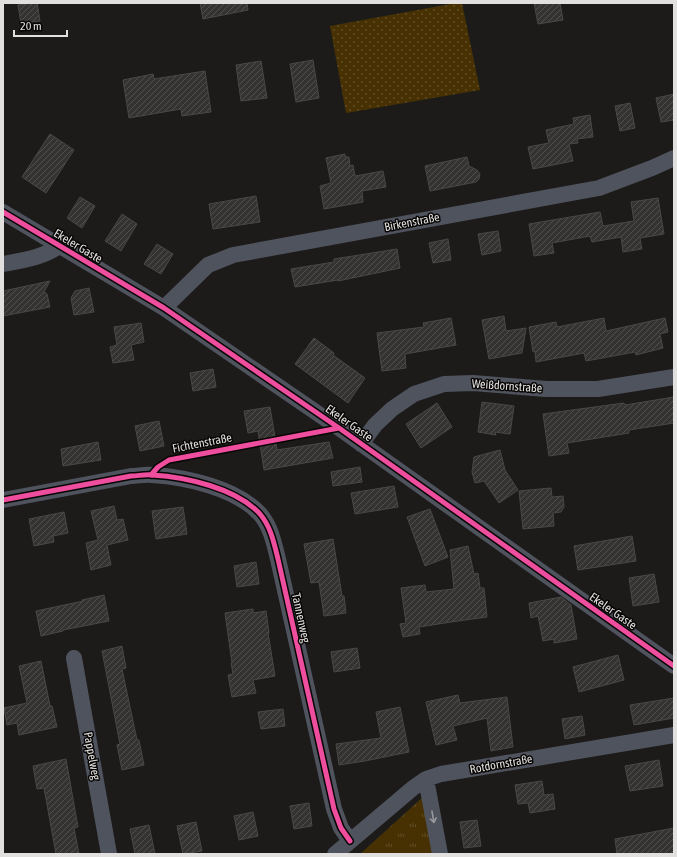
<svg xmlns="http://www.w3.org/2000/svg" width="677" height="857" font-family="'Asap Condensed',sans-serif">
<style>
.grass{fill:url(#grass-dots)}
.park{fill:url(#park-tufts)}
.building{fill:url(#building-hatch);stroke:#494847}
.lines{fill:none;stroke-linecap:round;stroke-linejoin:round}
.minor{stroke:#4f535d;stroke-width:16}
.cycleway-casing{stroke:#070605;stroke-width:8}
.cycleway{stroke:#ef4d9e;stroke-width:5}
.oneway{stroke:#989a9e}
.labels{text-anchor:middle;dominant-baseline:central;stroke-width:3;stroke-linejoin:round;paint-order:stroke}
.street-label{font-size:12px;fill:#e2e0de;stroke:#070605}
</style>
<defs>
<pattern id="grass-dots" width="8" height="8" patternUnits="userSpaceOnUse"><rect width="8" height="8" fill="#473103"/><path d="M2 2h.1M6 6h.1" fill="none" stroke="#614f27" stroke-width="1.8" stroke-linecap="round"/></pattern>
<pattern id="park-tufts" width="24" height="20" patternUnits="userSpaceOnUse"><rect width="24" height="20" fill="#473103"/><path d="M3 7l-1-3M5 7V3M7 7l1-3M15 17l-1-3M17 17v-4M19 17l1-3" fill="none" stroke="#614f27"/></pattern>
<pattern id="building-hatch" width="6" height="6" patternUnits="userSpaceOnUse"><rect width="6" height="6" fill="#343331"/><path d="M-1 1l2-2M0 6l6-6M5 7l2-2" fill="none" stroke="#51504e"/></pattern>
</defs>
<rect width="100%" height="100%" fill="#1c1b19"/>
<path class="grass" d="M456,3H462L480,90L346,113L330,26Z"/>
<path class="park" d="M424,796L434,854H360Z"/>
<path class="building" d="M33,3H37L40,21L21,23L18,5Z
M200,3H247L248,10L203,19Z
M534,3H560L563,20L538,24Z
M313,60L319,98L296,102L290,64Z
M261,61L267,98L241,101L236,65Z
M205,71L211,112L182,116L181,109L129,118L123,80L153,74L154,79Z
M674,94V120L661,122L656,98Z
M630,103L635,128L620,131L615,106Z
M590,115L593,137L577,139L578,143L569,144L573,161L533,169L528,147L549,143L546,130L574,124L573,118Z
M50,134L74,150L46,193L22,177Z
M345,154V157H349L350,166L353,165L355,176L383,171L386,187L362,191L363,202L324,209L320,186L331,183L326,158Z
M467,157L469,166L477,170L480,174L479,179L476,182L430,191L425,166Z
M256,196L260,222L213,229L209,204Z
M80,197L95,206L82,228L67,218Z
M658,198L664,234L640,238L642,249L623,252L621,237L592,242L590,236L552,243L554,253L534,256L529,224L600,212L603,226L634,221L631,202Z
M122,214L137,224L121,251L105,241Z
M498,231L501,251L482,255L478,234Z
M448,239L451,260L433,263L429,243Z
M157,244L173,254L161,274L144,264Z
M397,249L400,268L338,281V280L295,287L291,269L334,262V259Z
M50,281L44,292L47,294L50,307L3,316V291Z
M89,288L94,312L74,315L71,298L75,291Z
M504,316L506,331L526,328L522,353L489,359L482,320Z
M451,318L456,345L405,354L406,368L382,371L377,333L424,327L423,323Z
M604,318L606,331L665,318L668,332L660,334L663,348L636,355L635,352L586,361L584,353L536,362L535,351L533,352L529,327L556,322L557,327Z
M141,323L144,342L131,345L134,360L113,363L110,347L117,345L114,327Z
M314,338L334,353L333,355L365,378L348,403L295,364Z
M213,369L216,387L193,391L190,373Z
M674,397V423L629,430V433L567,443L569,453L549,456L543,414L624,403L625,405Z
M482,402L514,406L510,434L495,432L496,435L478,432Z
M437,403L452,427L421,448L406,424Z
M270,407L277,450L329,442L333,458L264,470L258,431L248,433L244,411Z
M159,421L164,446L140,451L135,426Z
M98,442L101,460L63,466L61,449Z
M500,450L505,470L518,490L499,503L484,481L475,483L472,472L474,457Z
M360,467L362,482L333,486L331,472Z
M394,486L398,507L355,514L351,493Z
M551,488L552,497L563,496L564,507L561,512L553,513L554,526L523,529L519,491Z
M114,506L117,520L123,519L128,540L107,545L111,565L91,570L86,543L98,540L91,511Z
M183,507L187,534L156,539L152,511Z
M430,509L448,557L425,566L407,517Z
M64,512L68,533L53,536L54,542L34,546L29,519Z
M632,536L636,561L578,570L574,546Z
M333,539L342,596H344L346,613L324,616L319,582L311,583L304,544Z
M468,546L474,574L478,573L480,588H484L487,617L451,622L419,627L420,634L403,637L400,624L406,623L401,588L425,585L426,592L454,589L450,550Z
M256,562L259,584L237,587L234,566Z
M654,574L659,602L633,606L629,578Z
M104,595L109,621L63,630V631L41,636L36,611L83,601L82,600Z
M561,597L571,605L577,639L554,643V639L543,641L538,616L531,618L529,603Z
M253,609V613L266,611L269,633H268L275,676L253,680L256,693L232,697L228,675L233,674L231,663H232L225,613Z
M122,646L126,668L122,669L137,740H139L144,765L122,770L117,745L120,744L102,651Z
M357,648L360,668L334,672L331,652Z
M618,655L624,680L579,692L573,667Z
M41,661L50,706H52L57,727L19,735L17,723L7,725L4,708L27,703L19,666Z
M458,695L460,703L507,697L513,747L491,751L487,718L453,726L457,740L436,745L426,702Z
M674,698V718L634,725L630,705Z
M400,707L409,752L365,761L339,765L336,744L381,738L376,712Z
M283,709L285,726L261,729L258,712Z
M582,716L585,735L565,739L562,719Z
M66,759L78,827L74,828L79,854H56L44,788L37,789L33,766Z
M659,760L663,786L630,791L625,766Z
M542,781L544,795L553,794L555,809L530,813L528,803L518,804L515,785Z
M309,803L312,826L294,829L290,806Z
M253,812L258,836L239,840L234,816Z
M477,820L481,846L464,848L460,822Z
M196,822L202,851L183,854L177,826Z
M149,825L155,854H135L130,829Z
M674,828V854H617L615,839Z"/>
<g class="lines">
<path class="minor" d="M3,212L164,308L339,428L674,666
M3,264C23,260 42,258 59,246
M164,308L208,265L233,255L599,188L652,168L674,158
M361,444L375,425L392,409L414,394L444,384L473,383L546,389H598L674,377
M3,500L131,476C138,476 145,474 152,475C186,477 236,488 260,514C271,527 274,543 278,559L334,809L341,828L350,841
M74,658L109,854
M426,779L440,854
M335,854L413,788L426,779L441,774L674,735"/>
<g class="cycleway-casing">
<path id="cycleway" d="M3,212L164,308L339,428L674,666
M151,475L158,467L169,460L339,428
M3,500L131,476C138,476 145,474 152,475C186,477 236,488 260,514C271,527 274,543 278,559L334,809L341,828L350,841"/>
</g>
<use href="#cycleway" class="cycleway"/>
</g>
<defs><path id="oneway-shaft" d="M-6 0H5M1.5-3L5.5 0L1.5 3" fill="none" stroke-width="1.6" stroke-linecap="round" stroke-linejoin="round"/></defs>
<use class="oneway" href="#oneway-shaft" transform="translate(433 817) rotate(80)"/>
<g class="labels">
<g class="street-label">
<text transform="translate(412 222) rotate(-11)">Birkenstraße</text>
<text transform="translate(78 246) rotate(31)">Ekeler Gaste</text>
<text transform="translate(507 386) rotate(4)">Weißdornstraße</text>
<text transform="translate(349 423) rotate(35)">Ekeler Gaste</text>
<text transform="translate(202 443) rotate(-11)">Fichtenstraße</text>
<text transform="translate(613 611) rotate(35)">Ekeler Gaste</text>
<text transform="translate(301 618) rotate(78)">Tannenweg</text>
<text transform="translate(92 756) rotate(80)">Pappelweg</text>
<text transform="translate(501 764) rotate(-10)">Rotdornstraße</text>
</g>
</g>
<rect width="677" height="857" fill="none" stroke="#e2e0de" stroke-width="8"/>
<path d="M14 30v6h53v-6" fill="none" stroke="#e2e0de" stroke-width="2"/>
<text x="20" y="30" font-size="12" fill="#e2e0de" stroke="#070605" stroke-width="3" paint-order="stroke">20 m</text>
</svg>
